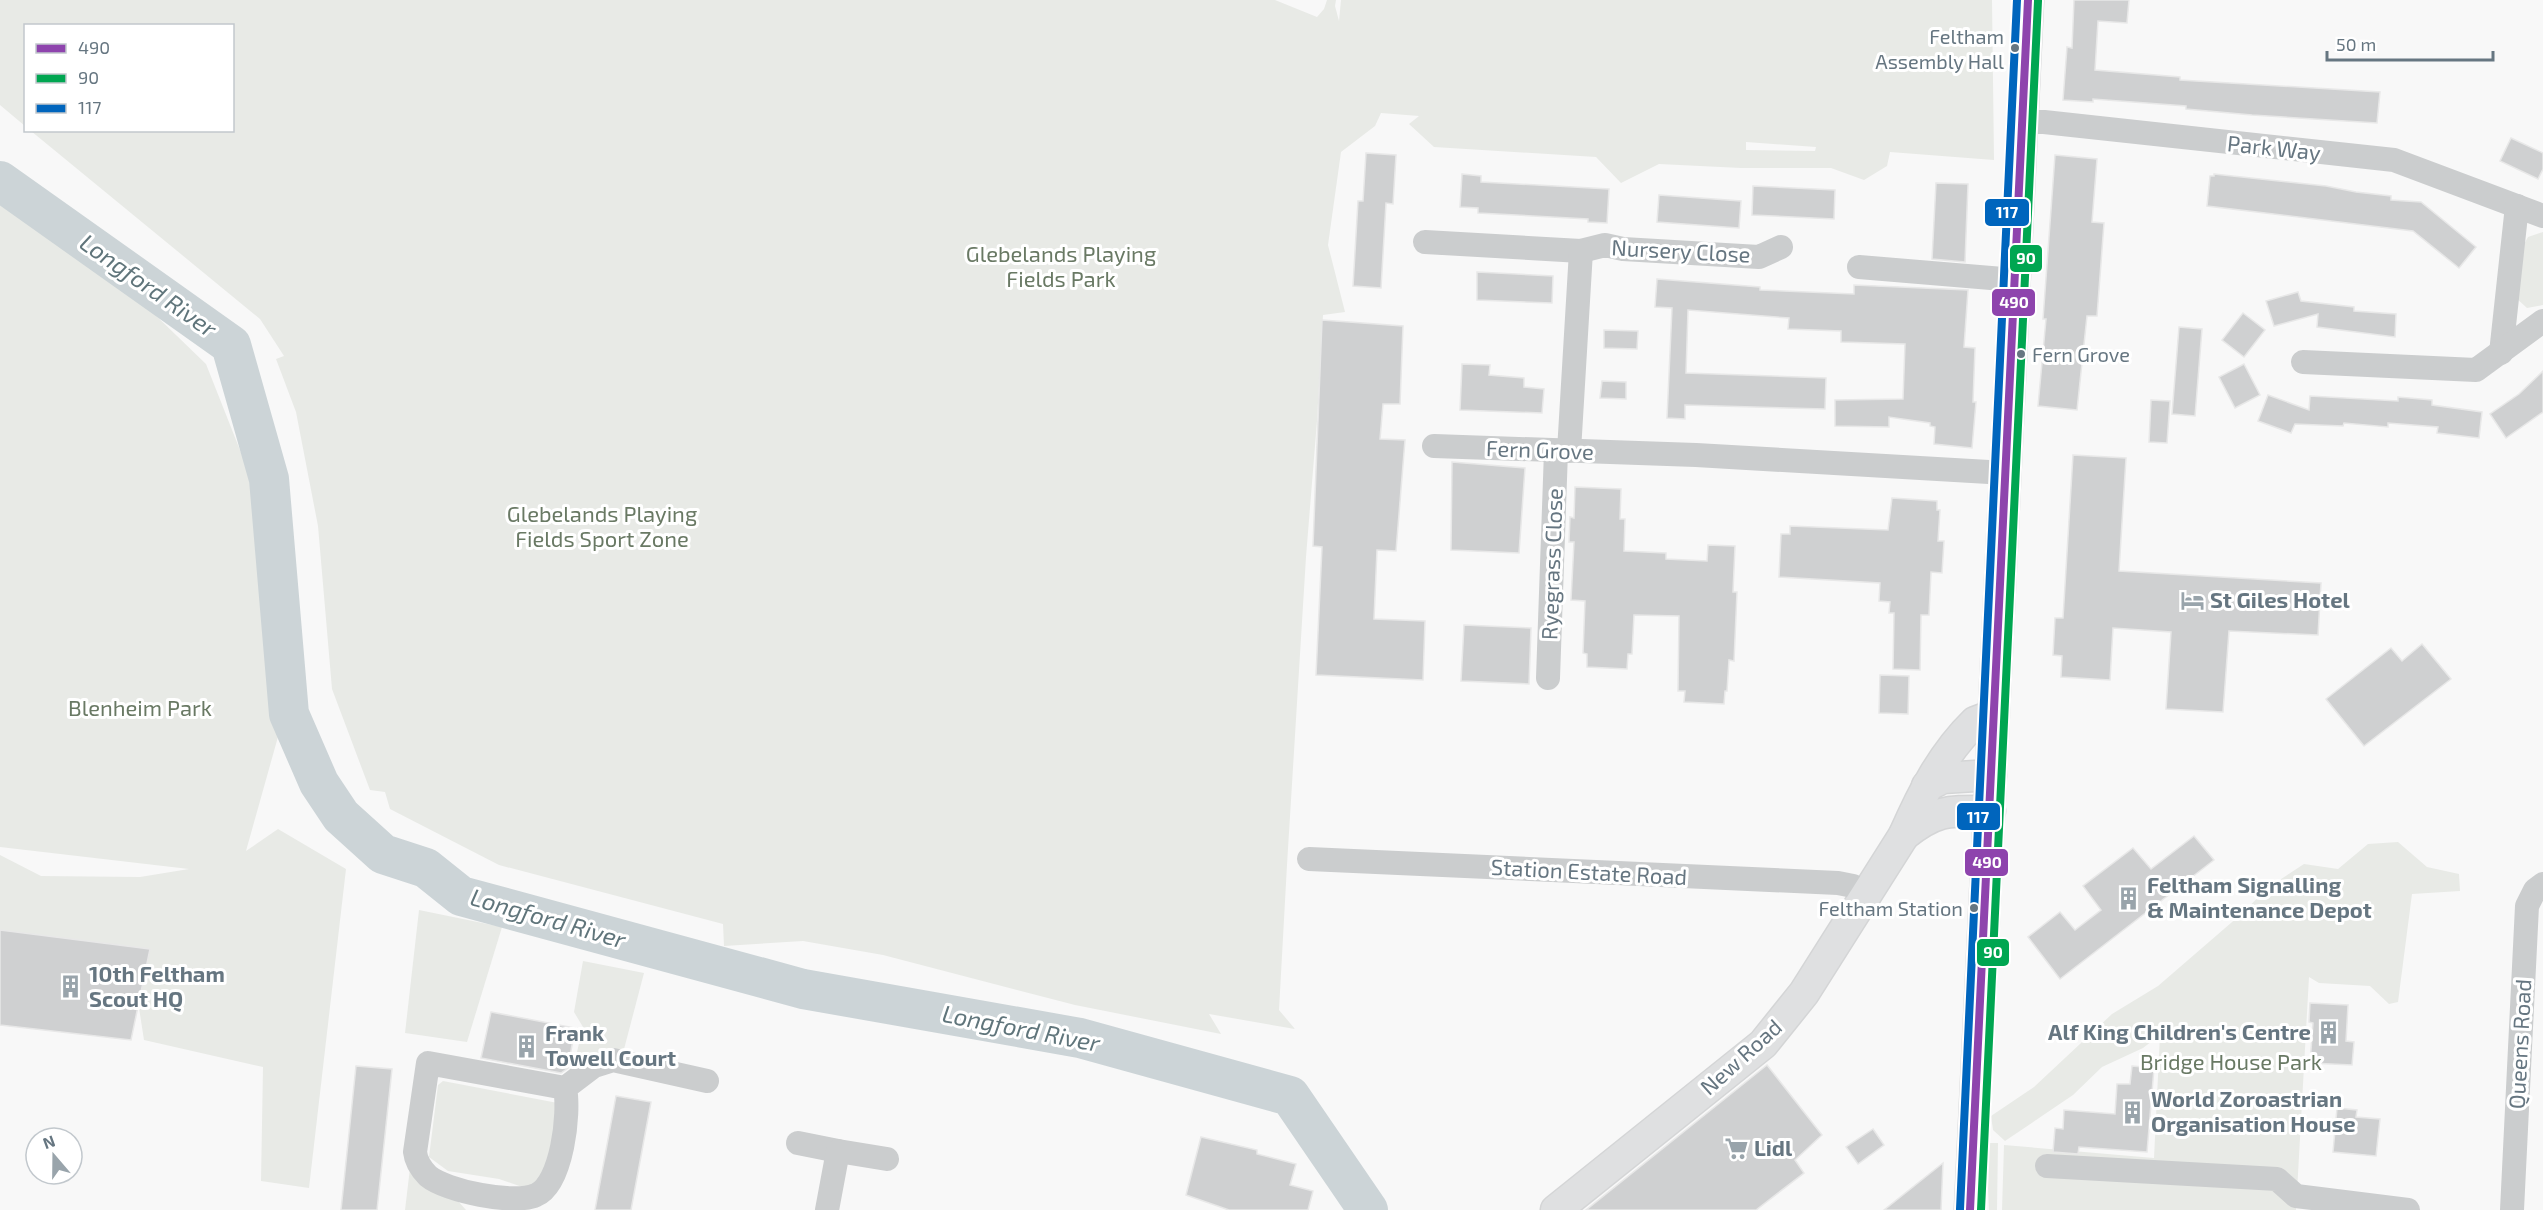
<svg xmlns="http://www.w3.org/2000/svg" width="2543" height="1210" font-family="'Exo 2',sans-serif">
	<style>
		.green { fill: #e8eae6; fill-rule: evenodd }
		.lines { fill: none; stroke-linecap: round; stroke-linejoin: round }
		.river { stroke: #ccd4d7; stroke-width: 40 }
		.building { fill: #cfd0d1; stroke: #e8e8e8; stroke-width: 1.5 }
		.major-casing { stroke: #d4d5d6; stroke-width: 33 }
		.minor { stroke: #cbcdce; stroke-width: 24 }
		.major { stroke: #dfe0e1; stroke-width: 30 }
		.bus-1-casing { stroke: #fff; stroke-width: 12 }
		.bus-2-casing { stroke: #fff; stroke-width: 12 }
		.bus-3-casing { stroke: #fff; stroke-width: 12 }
		.bus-1 { stroke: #8e44ad; stroke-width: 8 }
		.bus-2 { stroke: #00a651; stroke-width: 8 }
		.bus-3 { stroke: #0065bd; stroke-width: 8 }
		.bus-dot { fill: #667681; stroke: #fff; stroke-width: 2 }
		.labels { text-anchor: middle; stroke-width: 6; stroke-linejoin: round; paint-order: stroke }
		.bus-label { font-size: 20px; fill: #667681; stroke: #fff; text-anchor: end }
		.street-label { font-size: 22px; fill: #667681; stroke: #fff }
		.park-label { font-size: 22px; fill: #697964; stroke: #fff }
		.poi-label { font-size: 22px; font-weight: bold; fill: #667681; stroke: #fff; text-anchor: start }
		.water-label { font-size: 24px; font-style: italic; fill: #60757b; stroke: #fff }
		.line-badge { stroke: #fff; stroke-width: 2 }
		.badge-label { font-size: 16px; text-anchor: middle; font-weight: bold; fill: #fff }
	</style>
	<rect width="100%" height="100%" fill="#f8f8f8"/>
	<g class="green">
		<path d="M0,0H1275L1317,17L1324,9L1327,0H1336L1335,6L1339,21L1341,0H1992L1994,160L1890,152L1887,166L1864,180L1831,168H1741L1659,164L1621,183L1596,157L1434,147L1409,124L1419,116L1381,113L1375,126L1341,152L1328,245L1345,312L1323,315L1317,421L1306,557L1287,865L1279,1010L1295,1029L1209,1014L1221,1034L1075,1005L883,955L803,941L724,946L723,924L499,865L390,809L385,792L370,790L332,689L318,526L296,412L276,359L284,356L260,319L31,131L232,130V26H26L25,126L0,105ZM1746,142L1816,147L1815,151L1746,150Z"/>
		<path d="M0,192L85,247L206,364L253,483L283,719L246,851L278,829L346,869L309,1188L261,1181L263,1067L144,1040L132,963L0,941V855L41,876L140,877L189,869L0,847Z"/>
		<path d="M2543,232V305L2527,308L2516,298L2519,253L2528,237Z"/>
		<path d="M2398,842L2427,867L2459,874L2460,891L2412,894L2398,1002L2389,1004L2370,986L2319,983L2309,977L2296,1210H2002L2004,1145L2154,1158L2160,1035L2143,1048L2102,1067L2073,1095L2005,1141L1993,1130L1991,1116L2034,1087L2112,1014L2158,986L2239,916L2269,887L2304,864L2338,869L2368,844Z"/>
		<path d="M419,910L502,927L467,1042L405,1033Z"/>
		<path d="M583,961L644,973L623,1053L569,1085L583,1027L574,1012Z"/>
		<path d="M443,1081L563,1104L544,1184L525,1188L499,1179L448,1171L429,1157L438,1085Z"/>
		<path d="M1986,1143H1998L1997,1210H1989Z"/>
		<path d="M410,1168L457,1200L466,1210H405Z"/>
	</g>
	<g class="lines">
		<path class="river" d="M0,181L231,345L269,479L289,714L319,783L341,816L383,854L426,868L461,896L803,989L1080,1038L1290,1096L1368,1210"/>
	</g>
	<g class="building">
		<path d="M2074,0H2129L2127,23L2098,21L2095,70L2180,77V80L2380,92L2377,123L2252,115L2186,109V106L2093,99V102L2063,100L2067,47L2072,48Z"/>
		<path d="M2511,138L2543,153V169L2538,179L2500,161Z"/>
		<path d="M1366,153L1396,155L1393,204L1386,203L1381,288L1353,286L1358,201H1363Z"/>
		<path d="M2055,155L2097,159L2092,222L2104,223L2097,316H2087L2077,410L2038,406L2046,319H2043Z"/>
		<path d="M1462,174L1481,176V182L1609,189L1607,223L1588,222V219L1478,213V208L1460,207Z"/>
		<path d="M2214,174L2326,186L2356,192L2391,196V200L2421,202L2476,247L2459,268L2413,231L2207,206L2210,176H2214Z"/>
		<path d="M1936,183L1968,184L1965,262L1932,259Z"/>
		<path d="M1753,186L1835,190L1834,219L1752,215Z"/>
		<path d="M1659,195L1741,201L1739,228L1657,222Z"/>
		<path d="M1477,272L1553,276L1552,303L1477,300Z"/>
		<path d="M1657,279L1760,287V290L1854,294V285L1968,290L1964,347L1975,348L1973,402H1976L1972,448L1934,444L1935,427L1930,426V423L1889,417V427L1835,426V400L1903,399L1905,344L1841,342V331L1788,329L1789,318L1688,310L1686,373L1826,378L1825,409L1685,405V419L1667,418L1672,308L1655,307Z"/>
		<path d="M2298,292L2301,301L2354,307V311L2396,314L2395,337L2317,327L2318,314L2274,326L2266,301Z"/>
		<path d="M2243,313L2265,330L2244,357L2222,340Z"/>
		<path d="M1322,320L1403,326L1400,404H1383L1380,439L1405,440L1396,551L1377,550L1374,619L1425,621L1423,680L1316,675L1322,547L1313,546Z"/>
		<path d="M2179,327L2202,329L2195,416L2172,414Z"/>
		<path d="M1604,330L1638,331L1637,349L1604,348Z"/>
		<path d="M1462,364L1490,365L1489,375L1524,378V387L1544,389L1542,413L1460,410Z"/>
		<path d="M2244,364L2260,395L2235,408L2219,377Z"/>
		<path d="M2543,371V412L2506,438L2490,414L2519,394Z"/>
		<path d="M1602,381L1626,382V399L1600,398Z"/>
		<path d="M2268,395L2309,410L2310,396L2398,401V397L2432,400V405L2482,412L2479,438L2437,433L2438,427L2388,423V427L2344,423L2343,426L2295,424L2291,433L2258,421Z"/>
		<path d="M2151,400L2170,401L2167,443L2149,442Z"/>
		<path d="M2073,455L2126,458L2119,571L2321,583L2318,635L2229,631L2223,712L2166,709L2171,632L2113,628L2110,680L2061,677L2062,656L2053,655L2055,618H2063Z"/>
		<path d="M1452,462L1525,468L1519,553L1451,550Z"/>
		<path d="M1575,487L1621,489L1620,519H1625L1624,551L1666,553V559L1707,561L1708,545L1735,546L1733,592H1737L1734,661L1729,660L1727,691H1725L1724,704L1684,702L1685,691H1678L1679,616L1634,615L1632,654H1628L1627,669L1587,667V654L1583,653L1585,601L1571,600L1574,542H1569L1570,517L1574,518Z"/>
		<path d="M1892,498L1937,501V510H1940L1938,541H1944L1942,573L1931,572L1929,615H1921L1920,670L1893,669L1894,613H1889L1890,602L1879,601L1880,583L1779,577L1781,534H1790V526L1888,530Z"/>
		<path d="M1464,625L1531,628L1529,684L1461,681Z"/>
		<path d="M2422,644L2451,679L2364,746L2326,699L2391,648L2402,661Z"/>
		<path d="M1880,675L1909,676L1908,714L1879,713Z"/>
		<path d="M2194,836L2214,860L2060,979L2028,937L2060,912L2075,930L2101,910L2083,886L2133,848L2151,869Z"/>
		<path d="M0,930L150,949L131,1040L0,1025Z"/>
		<path d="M2310,1003L2348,1005L2346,1041L2354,1042L2352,1065L2310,1063L2313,1023L2309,1022Z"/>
		<path d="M491,1012L575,1028L568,1068L561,1073L481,1058Z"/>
		<path d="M1767,1065L1822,1135L1795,1160L1804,1173L1756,1210H1586Z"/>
		<path d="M356,1066L392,1069L377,1210H341Z"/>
		<path d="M2132,1066L2154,1068L2147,1152L2079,1147L2078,1154L2053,1152L2055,1128L2063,1129L2064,1110L2115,1114L2117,1084H2130Z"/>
		<path d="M616,1096L651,1102L631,1210H595Z"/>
		<path d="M2337,1108L2357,1110L2356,1117L2380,1119L2376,1156L2333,1152Z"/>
		<path d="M1873,1129L1884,1145L1858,1164L1846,1147Z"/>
		<path d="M1201,1137L1257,1150V1154L1296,1164L1290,1185L1313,1191L1308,1210H1229L1186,1195Z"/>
		<path d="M1943,1163L1941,1210H1884Z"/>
	</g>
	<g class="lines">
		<defs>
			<g id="major">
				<path d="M1927,786L1943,778L1991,775"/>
				<path d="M1904,835C1937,809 1949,811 1990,811"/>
				<path d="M1556,1210L1763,1044L1804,993L1904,835C1922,794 1942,754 1975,722L1983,719L1993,720"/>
				<path d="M1970,1210L2028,0"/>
			</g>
		</defs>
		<use href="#major" class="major-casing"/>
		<g class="minor">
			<path d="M2023,122H2044L2394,160L2543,216"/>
			<path d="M1425,242L1581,251L1605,245L1623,249L1759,257L1781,247"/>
			<path d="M1859,267L2015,280"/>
			<path d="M2501,353L2517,206"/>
			<path d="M2303,362L2476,370L2543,321"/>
			<path d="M1434,446L1696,455L2006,473"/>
			<path d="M1569,451L1581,251"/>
			<path d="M1548,678L1556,451"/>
			<path d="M1309,859L1838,883L1853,886L1867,894"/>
			<path d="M565,1088C570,1113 562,1184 536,1195C514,1205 446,1191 428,1176C421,1169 416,1161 415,1152L428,1063L565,1088L594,1066L613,1060L707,1081"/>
			<path d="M798,1143L838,1151"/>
			<path d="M2047,1166L2277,1179L2296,1196L2408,1210"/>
			<path d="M827,1210L838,1151L887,1159"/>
			<path d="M2512,1210L2527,906L2535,890L2543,884"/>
		</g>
		<use href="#major" class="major"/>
		<defs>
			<path id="bus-1" d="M1970,1210L2028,0"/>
			<path id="bus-2" d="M1981,1210L2038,1"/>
			<path id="bus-3" d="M1960,1209L2017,0"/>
		</defs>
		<use href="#bus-1" class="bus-1-casing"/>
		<use href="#bus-2" class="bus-2-casing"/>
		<use href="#bus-3" class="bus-3-casing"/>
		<use href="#bus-1" class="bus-1"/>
		<use href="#bus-2" class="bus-2"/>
		<use href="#bus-3" class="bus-3"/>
	</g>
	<defs>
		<symbol id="hotel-bare" viewBox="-9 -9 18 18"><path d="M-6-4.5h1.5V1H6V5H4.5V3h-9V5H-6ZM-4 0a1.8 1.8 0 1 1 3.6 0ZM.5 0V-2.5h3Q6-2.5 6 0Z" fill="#99a4ab" stroke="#fff" stroke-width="2.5" paint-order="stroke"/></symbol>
		<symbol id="building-bare" viewBox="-9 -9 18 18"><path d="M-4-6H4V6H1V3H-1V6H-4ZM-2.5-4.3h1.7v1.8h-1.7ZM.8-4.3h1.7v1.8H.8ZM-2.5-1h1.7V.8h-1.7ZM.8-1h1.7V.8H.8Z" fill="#99a4ab" stroke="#fff" stroke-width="2.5" paint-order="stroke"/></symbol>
		<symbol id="supermarket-bare" viewBox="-9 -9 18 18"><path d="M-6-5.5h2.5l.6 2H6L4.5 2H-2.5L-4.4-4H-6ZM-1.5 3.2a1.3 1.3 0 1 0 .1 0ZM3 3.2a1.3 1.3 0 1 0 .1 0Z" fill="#99a4ab" stroke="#fff" stroke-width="2.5" paint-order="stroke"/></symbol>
	</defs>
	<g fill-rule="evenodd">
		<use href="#hotel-bare" x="2176" y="584" width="33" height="33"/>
		<use href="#building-bare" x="2112" y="882" width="33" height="33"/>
		<use href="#building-bare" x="54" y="970" width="33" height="33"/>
		<use href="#building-bare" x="2312" y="1016" width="33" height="33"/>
		<use href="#building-bare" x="510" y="1030" width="33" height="33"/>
		<use href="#building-bare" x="2116" y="1096" width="33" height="33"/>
		<use href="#supermarket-bare" x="1720" y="1132" width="33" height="33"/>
	</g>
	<g class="bus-dot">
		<circle cx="2015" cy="48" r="5"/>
		<circle cx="2021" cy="354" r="5"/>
		<circle cx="1974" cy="908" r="5"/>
	</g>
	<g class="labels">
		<g class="bus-label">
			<text x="2004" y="44">Feltham<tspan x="2004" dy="25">Assembly Hall</tspan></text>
			<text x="2032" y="362" text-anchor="start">Fern Grove</text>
			<text x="1963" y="916">Feltham Station</text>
		</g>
		<g class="street-label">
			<text transform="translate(2274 148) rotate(6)" y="8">Park Way</text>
			<text transform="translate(1681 251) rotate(3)" y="8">Nursery Close</text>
			<text transform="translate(1540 450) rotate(2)" y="8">Fern Grove</text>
			<text transform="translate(1552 564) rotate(-88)" y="8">Ryegrass Close</text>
			<text transform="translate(1589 872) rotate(3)" y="8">Station Estate Road</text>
			<text transform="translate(2520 1044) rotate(-87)" y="8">Queens Road</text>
			<text transform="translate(1741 1057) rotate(-42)" y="8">New Road</text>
		</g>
		<g class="park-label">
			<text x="1061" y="262">Glebelands Playing<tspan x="1061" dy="25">Fields Park</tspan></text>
			<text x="602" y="522">Glebelands Playing<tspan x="602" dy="25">Fields Sport Zone</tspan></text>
			<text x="140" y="716">Blenheim Park</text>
			<text x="2231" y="1070">Bridge House Park</text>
		</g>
		<g class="poi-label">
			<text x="2210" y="608">St Giles Hotel</text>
			<text x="2147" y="893">Feltham Signalling<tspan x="2147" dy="25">&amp; Maintenance Depot</tspan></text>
			<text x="89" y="982">10th Feltham<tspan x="89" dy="25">Scout HQ</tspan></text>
			<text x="2311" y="1040" text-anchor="end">Alf King Children's Centre</text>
			<text x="545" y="1041">Frank<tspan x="545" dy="25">Towell Court</tspan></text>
			<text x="2151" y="1107">World Zoroastrian<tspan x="2151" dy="25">Organisation House</tspan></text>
			<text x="1754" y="1156">Lidl</text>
		</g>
		<g class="water-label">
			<text transform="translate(148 286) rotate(35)" y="8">Longford River</text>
			<text transform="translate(548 919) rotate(16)" y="8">Longford River</text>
			<text transform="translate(1021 1029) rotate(11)" y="8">Longford River</text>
		</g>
	</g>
	<g class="line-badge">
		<rect x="1984" y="198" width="46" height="29" rx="6" fill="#0065bd"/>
		<rect x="2009" y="244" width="34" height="29" rx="6" fill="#00a651"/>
		<rect x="1991" y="288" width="45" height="29" rx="6" fill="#8e44ad"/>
		<rect x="1956" y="802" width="45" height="29" rx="6" fill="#0065bd"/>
		<rect x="1964" y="848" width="45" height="29" rx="6" fill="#8e44ad"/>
		<rect x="1976" y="938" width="34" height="29" rx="6" fill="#00a651"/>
	</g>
	<g class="badge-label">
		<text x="2007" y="218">117</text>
		<text x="2026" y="264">90</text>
		<text x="2014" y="308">490</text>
		<text x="1978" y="823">117</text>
		<text x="1987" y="868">490</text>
		<text x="1993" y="958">90</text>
	</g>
	<rect x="24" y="24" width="210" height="108" fill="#ffffff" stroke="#c2c8cd" stroke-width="1.5"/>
	<rect x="36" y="44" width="30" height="9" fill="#8e44ad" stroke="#c2c8cd" stroke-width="1.5"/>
	<text x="78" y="54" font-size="18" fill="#667681">490</text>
	<rect x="36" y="74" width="30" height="9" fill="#00a651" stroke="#c2c8cd" stroke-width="1.5"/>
	<text x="78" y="84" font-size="18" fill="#667681">90</text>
	<rect x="36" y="104" width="30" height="9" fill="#0065bd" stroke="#c2c8cd" stroke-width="1.5"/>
	<text x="78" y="114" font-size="18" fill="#667681">117</text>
	<g transform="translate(54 1156) rotate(340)"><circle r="28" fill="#ffffff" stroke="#c2c8cd" stroke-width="1.5"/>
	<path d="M0-4.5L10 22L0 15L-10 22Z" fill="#99a4ab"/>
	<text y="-9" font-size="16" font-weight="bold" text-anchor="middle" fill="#667681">N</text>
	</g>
	<path d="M2327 51v9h166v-9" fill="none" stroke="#667681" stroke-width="3"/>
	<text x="2336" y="51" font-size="18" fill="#667681" stroke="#ffffff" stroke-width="4.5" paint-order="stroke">50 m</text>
</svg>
